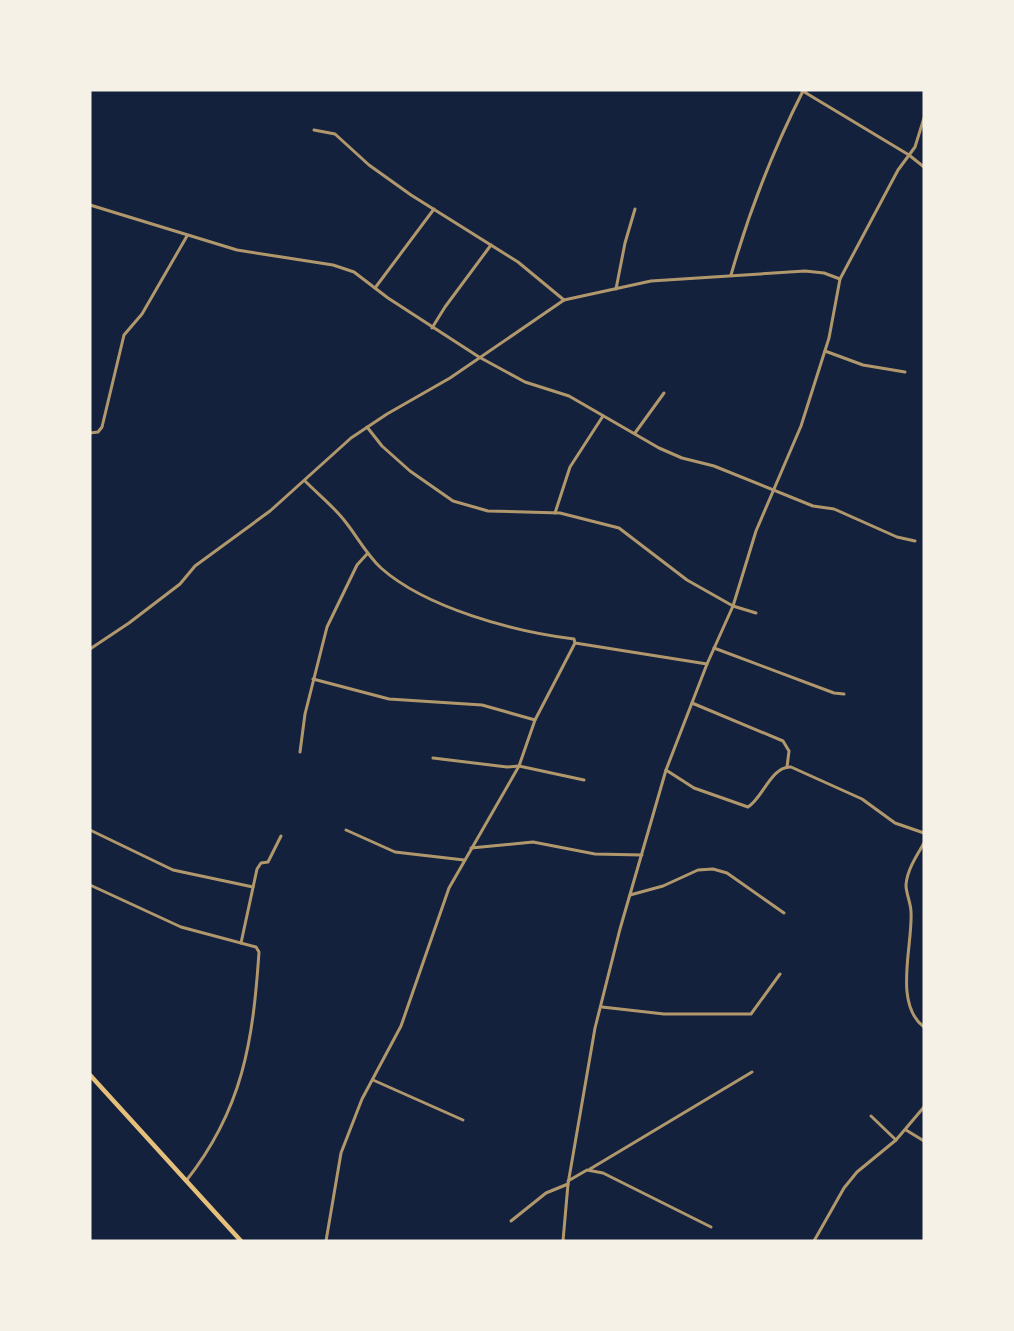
<svg xmlns="http://www.w3.org/2000/svg" width="1014" height="1331" font-family="Commissioner,sans-serif">
	<style>
		.lines { fill: none; stroke-linecap: round; stroke-linejoin: round }
		.minor { stroke: #b1986c; stroke-width: 3 }
		.secondary { stroke: #e5c07b; stroke-width: 4.5 }
	</style>
	<rect width="100%" height="100%" fill="#14213d"/>
	<g class="lines">
		<g class="minor">
			<path d="M801,90L909,155L924,167"/>
			<path d="M314,130L335,134L369,165L411,195L518,262L564,300"/>
			<path d="M90,205L237,250L333,265L354,272L388,298L479,357L525,382L569,396L659,448L682,458L714,466L813,506L834,509L897,537L915,541"/>
			<path d="M731,275C749,212 773,150 803,91L807,90"/>
			<path d="M375,288L434,209"/>
			<path d="M616,289L625,243L635,209"/>
			<path d="M432,328L445,307L491,245"/>
			<path d="M825,351L863,365L905,372"/>
			<path d="M367,427L382,446L410,471L453,501L488,511L560,513L619,528L687,580L733,606L756,613"/>
			<path d="M90,433L98,432L102,427L124,335L142,314L187,236"/>
			<path d="M635,433L664,393"/>
			<path d="M305,481C318,494 333,506 344,520C357,536 366,554 381,568C426,608 515,632 574,639L575,643L707,664"/>
			<path d="M555,513L570,467L603,416"/>
			<path d="M714,648L834,693L844,694"/>
			<path d="M90,649L129,623L180,584L195,566L270,511L351,438L387,414L450,378L564,300L651,281L805,271L824,273L840,279"/>
			<path d="M313,679L389,699L482,705L535,720"/>
			<path d="M692,703L783,741L789,751L787,767"/>
			<path d="M300,752L305,714L327,627L357,565L367,554"/>
			<path d="M433,758L507,767L519,766L584,780"/>
			<path d="M666,770L694,788L748,807C763,798 771,766 791,767L862,799L895,823L924,833"/>
			<path d="M90,830L173,870L253,887"/>
			<path d="M346,830L395,852L464,860"/>
			<path d="M924,843C917,855 907,870 906,885C906,894 911,903 911,912C913,945 893,1004 924,1027"/>
			<path d="M471,848L533,842L595,854L642,855"/>
			<path d="M90,885L181,927L256,947L259,952C253,1041 243,1109 186,1181"/>
			<path d="M630,895L663,886L698,870L713,869L727,873L784,913"/>
			<path d="M241,943L257,869L261,863L268,862L281,836"/>
			<path d="M602,1007L664,1014H751L780,974"/>
			<path d="M373,1080L463,1120"/>
			<path d="M871,1116L896,1140"/>
			<path d="M906,1130L924,1141"/>
			<path d="M590,1169L752,1072"/>
			<path d="M568,1181L587,1170L603,1173L711,1227"/>
			<path d="M511,1221L546,1193L568,1184"/>
			<path d="M326,1241L341,1153L362,1099L401,1026L449,888L519,766L535,720L575,643"/>
			<path d="M563,1241L568,1184L595,1028L620,929L666,770L707,664L733,606L756,531L801,426L829,338L840,279L898,170L915,147L924,118"/>
			<path d="M814,1241L844,1188L857,1172L896,1140L924,1107"/>
		</g>
		<path class="secondary" d="M90,1075L241,1241"/>
	</g>
	<rect width="1014" height="1331" fill="none" stroke="#f6f1e7" stroke-width="183"/>
</svg>
